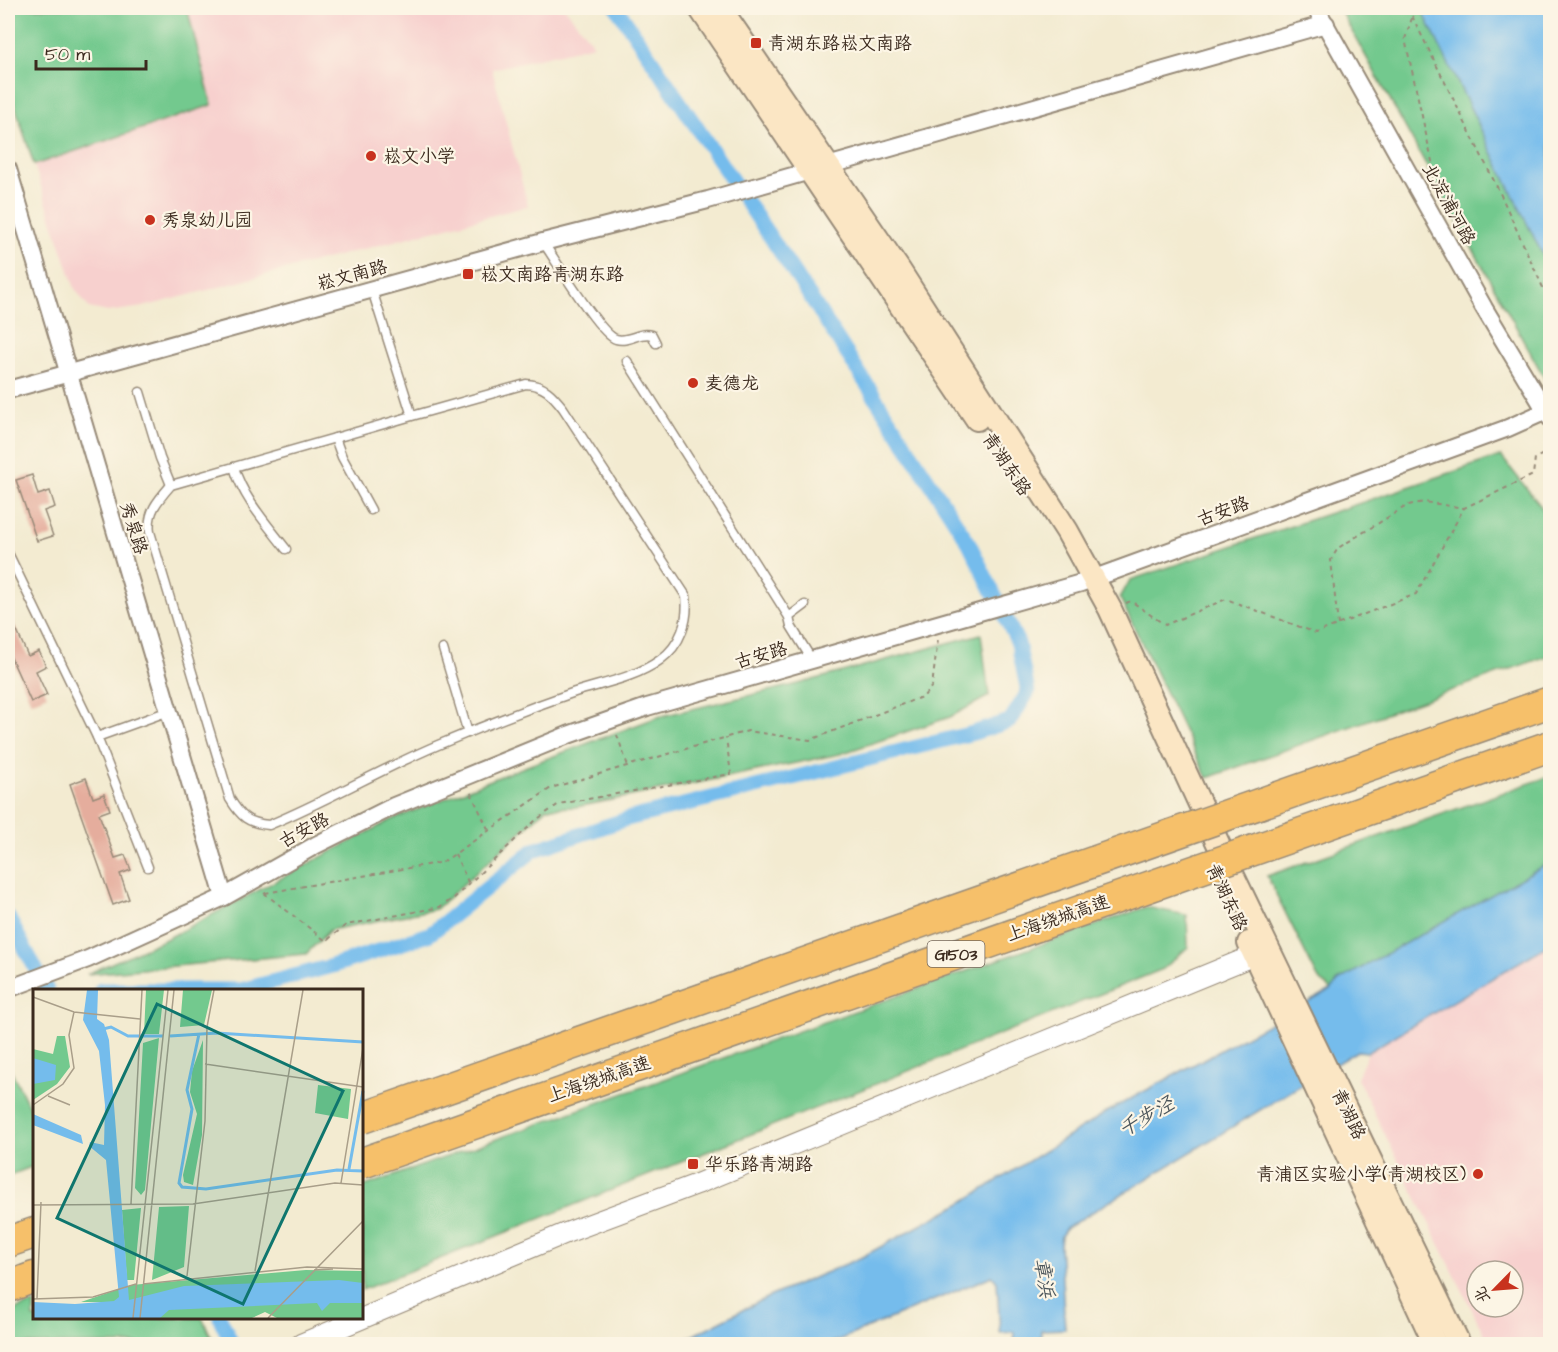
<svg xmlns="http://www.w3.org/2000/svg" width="1558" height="1352" font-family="'Architects Daughter','LXGW WenKai TC',sans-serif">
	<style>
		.built { fill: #f7d0ce; fill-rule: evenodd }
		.green { fill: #73c98e; stroke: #577a56; stroke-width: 1.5 }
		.water { fill: #74bcec; stroke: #587385; stroke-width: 1.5 }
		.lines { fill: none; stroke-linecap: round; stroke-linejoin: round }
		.canal { stroke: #74bcec; stroke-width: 15 }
		.building { fill: #e5ad9d }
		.service-casing { stroke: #978a78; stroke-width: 11 }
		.minor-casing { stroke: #978a78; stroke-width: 20 }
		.tertiary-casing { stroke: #978a78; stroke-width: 22 }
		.secondary-casing { stroke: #978a78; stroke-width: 26 }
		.motorway-casing { stroke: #978a78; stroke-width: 33 }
		.path { stroke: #978a78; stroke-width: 2; stroke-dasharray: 4.5 4.5; stroke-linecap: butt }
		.service { stroke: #fff; stroke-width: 8 }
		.minor { stroke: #fff; stroke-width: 16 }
		.tertiary { stroke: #fff; stroke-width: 20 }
		.secondary { stroke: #fbe6c4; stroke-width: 22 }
		.motorway { stroke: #f6c06b; stroke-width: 30 }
		.motorway-bridge-casing { stroke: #978a78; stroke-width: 33; stroke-linecap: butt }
		.motorway-bridge { stroke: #f6c06b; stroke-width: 30 }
		.poi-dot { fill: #c8321e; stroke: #fcf5e5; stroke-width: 2 }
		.labels { text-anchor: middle; stroke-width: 4.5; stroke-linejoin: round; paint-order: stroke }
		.shield { fill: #fcf5e5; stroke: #75675a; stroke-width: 1.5 }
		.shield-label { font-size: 16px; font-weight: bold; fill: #3b2a1e }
		.poi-label { font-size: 18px; fill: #3b2a1e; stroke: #fcf5e5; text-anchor: start }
		.street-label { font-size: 18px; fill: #3b2a1e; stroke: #fcf5e5 }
		.water-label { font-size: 20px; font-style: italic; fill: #4c565c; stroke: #fcf5e5 }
		.inset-river { fill: none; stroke: #74bcec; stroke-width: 3 }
		.inset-road { fill: none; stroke: #a99e89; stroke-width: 1.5 }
		.view { fill: #0f766e; fill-opacity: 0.15; stroke: #0f766e; stroke-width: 3 }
		.inset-edge { fill: none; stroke: #3b2a1e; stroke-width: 3 }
	</style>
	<rect width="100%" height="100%" fill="#fcf5e5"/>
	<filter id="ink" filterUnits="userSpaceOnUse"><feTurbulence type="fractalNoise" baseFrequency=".0167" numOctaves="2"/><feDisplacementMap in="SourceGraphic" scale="12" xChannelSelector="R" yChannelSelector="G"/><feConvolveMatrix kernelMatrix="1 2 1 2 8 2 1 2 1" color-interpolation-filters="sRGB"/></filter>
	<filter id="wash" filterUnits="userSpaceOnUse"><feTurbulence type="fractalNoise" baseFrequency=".008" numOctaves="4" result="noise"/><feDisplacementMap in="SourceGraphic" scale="24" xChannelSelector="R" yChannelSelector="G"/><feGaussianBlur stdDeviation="1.35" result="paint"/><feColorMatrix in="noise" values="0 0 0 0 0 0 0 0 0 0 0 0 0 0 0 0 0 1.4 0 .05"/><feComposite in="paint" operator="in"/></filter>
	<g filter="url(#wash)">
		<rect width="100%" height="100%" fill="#f3ebd1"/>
		<g class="built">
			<path d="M187,8H565L594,45L492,69L528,206L143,307L108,312L89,308L75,289L34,165L212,105Z"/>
			<path d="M1550,944V1344H1489L1357,1078L1368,1052ZM1477,1271H1513V1307H1477Z"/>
		</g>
		<g class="green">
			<path d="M8,8H187L212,105L34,165L8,84Z"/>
			<path d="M1339,8H1550V388Z"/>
			<path d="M1501,456L1550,518V655L1207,778L1120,598L1130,580Z"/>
			<path d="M981,634L989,696L950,717L840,754L577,807L547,808L436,909L330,930L306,954L87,974L168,938L391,820L511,772L658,717L798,684Z"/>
			<path d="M1550,776V863L1338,981L1331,990L1318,978L1267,876Z"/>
			<path d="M1146,907L1187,915L1188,947L1163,969L362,1290V1187Z"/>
			<path d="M8,1064L34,1117V1166L8,1176Z"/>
			<path d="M34,1303V1318H202L215,1344H8V1312Z"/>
		</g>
		<g class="water">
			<path d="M1421,8H1550V270Z"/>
			<path d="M1550,862V944L1368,1052L1357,1051L1066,1228L1061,1236L1060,1245L1065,1329L1041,1330V1344H1014L1015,1332L1000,1333L997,1282L992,1276L829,1344H676L764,1299L860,1258L963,1202L1112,1109L1331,990L1338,981Z"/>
		</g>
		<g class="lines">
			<g class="canal">
				<path d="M8,917L47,990"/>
				<path d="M101,990H241L332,966L430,934L534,850L627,819L973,733L1010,721L1028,692L1018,643L969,543L811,298L617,8"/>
				<path d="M220,1318L232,1344"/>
			</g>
		</g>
		<g id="blocks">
			<g class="building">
				<path d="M32,475L38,495L50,491L55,507L44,511L53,536L37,541L16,480Z"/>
				<path d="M8,611L28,656L39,651L46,666L36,671L47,695L31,702L8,651Z"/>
				<path d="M86,778L93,798L104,794L110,810L99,814L115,858L125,855L131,870L120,874L129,899L113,905L70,784Z"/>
			</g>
		</g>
	</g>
	<g filter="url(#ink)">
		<use href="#blocks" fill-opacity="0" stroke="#978a78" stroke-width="1.5"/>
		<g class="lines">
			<defs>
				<g id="service">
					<path d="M543,242C555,259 600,335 616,339C628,343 640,331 652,335L656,343"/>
					<path d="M372,290L412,416L526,384C544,385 552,394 563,408L686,596C689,620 681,645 660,660C635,678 603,683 575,692C529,708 483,726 438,745C381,769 327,801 269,825C248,823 241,817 230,799L150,532C147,512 158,500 171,485L412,416"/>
					<path d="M627,361L789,617"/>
					<path d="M140,392L160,458L171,485"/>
					<path d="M335,438L342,457L371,510"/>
					<path d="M234,467C243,498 266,523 286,549"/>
					<path d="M8,553L97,737L148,867"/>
					<path d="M805,605L789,617L791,626L812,660"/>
					<path d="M443,649L468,733"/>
					<path d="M97,737L169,711"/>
				</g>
				<g id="minor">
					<path d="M1316,8L1484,308L1550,418"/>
					<path d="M8,169L224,897"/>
					<path d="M8,390L543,242L708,200L1326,24"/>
					<path d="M8,989L88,959L224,897L316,845L394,806L568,735L647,707L1081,583L1508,428L1546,411"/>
				</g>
				<path id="tertiary" d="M301,1344L566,1233L697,1184L1267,950"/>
				<g id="secondary">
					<path d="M700,8L977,419"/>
					<path d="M720,8L899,270L1067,531L1110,609L1234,878L1459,1344"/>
					<path d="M1249,943L1435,1344"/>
				</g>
				<g id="motorway">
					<path d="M8,1242L34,1233"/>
					<path d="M8,1287L34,1277"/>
				</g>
			</defs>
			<use href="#service" class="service-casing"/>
			<use href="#minor" class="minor-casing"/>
			<use href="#tertiary" class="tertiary-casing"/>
			<use href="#secondary" class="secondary-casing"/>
			<use href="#motorway" class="motorway-casing"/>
			<g class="path">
				<path d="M1408,8L1499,191L1550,303"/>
				<path d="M1412,18L1405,39L1433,166L1428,175"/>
				<path d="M1126,603L1131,601L1165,625L1226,599L1316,633L1416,594L1464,508L1533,475L1535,458L1550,451"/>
				<path d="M1338,625L1331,560L1338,548L1408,505L1424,502L1464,508"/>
				<path d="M617,735L628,766"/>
				<path d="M471,793L489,831"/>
				<path d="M455,854L469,884"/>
				<path d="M264,893L326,941L346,925L440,907L454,898L536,820L559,804L731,774L726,738"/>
				<path d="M265,893L443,862L551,788L748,731L810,740L924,696L932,686L938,639"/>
			</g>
			<use href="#service" class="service"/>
			<use href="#minor" class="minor"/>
			<use href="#tertiary" class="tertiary"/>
			<use href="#secondary" class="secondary"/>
			<use href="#motorway" class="motorway"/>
			<defs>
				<g id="motorway-bridge">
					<path d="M362,1118L1550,702"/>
					<path d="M362,1163L1550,746"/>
				</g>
			</defs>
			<use href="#motorway-bridge" class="motorway-bridge-casing"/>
			<use href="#motorway-bridge" class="motorway-bridge"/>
		</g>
	</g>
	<g class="poi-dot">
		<rect x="750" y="37" width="12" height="12" rx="3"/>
		<circle cx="371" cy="156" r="6"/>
		<circle cx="150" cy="220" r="6"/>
		<rect x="462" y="268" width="12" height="12" rx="3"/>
		<circle cx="693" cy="383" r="6"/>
		<rect x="687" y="1158" width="12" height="12" rx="3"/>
		<circle cx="1478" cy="1174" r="6"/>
	</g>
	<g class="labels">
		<rect class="shield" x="927.5" y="941" width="57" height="26" rx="4.5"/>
		<g class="shield-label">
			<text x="956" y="960">G1503</text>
		</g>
		<g class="poi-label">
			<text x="768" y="49">青湖东路崧文南路</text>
			<text x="383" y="162">崧文小学</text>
			<text x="162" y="226">秀泉幼儿园</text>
			<text x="480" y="280">崧文南路青湖东路</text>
			<text x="705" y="389">麦德龙</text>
			<text x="705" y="1170">华乐路青湖路</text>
			<text x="1466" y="1180" text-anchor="end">青浦区实验小学(青湖校区)</text>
		</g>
		<g class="street-label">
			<text transform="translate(1449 204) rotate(61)" y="6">北淀浦河路</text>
			<text transform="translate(352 275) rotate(-15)" y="6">崧文南路</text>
			<text transform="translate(1007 464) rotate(56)" y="6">青湖东路</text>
			<text transform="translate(1223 511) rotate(-20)" y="6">古安路</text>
			<text transform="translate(134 528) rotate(73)" y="6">秀泉路</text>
			<text transform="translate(761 655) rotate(-16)" y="6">古安路</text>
			<text transform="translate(304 830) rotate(-28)" y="6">古安路</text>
			<text transform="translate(1227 897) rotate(65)" y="6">青湖东路</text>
			<text transform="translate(1058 918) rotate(-19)" y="6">上海绕城高速</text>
			<text transform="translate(599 1079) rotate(-19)" y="6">上海绕城高速</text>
			<text transform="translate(1349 1114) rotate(64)" y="6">青湖路</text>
		</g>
		<g class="water-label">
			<text transform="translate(1146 1116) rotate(-30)" y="7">千步泾</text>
			<text transform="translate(1045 1278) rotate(81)" y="7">章浜</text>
		</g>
	</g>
	<g transform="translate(33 989)">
		<rect width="330" height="330" fill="#f3ebd1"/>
		<path d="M113,1H131L126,45H111ZM150,1H179L171,36L147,38ZM24,47H32L37,78L24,95L0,111V60L20,65ZM126,49L112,201L108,206L102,199L110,54ZM170,51L169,146L160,196L151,193L150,186L164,125L157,103L159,82ZM285,96L318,100L315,130L282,124ZM156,217L151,278L119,291L126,218ZM108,219L101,291H94L89,221ZM273,281L330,282V329H244L232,323L219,329H95L99,313H48L98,296Z" fill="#73c98e"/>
		<path d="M54,1H65L64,30L71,35L76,51L96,311L151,297L306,291L330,294V314H297L289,322L284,314L136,321L127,329H0V313L42,315L81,312L86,308L73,171L56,157L57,153L71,156L72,116L66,62L50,31ZM0,69L23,76L22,91L0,95ZM0,125L48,146L50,155L0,136Z" fill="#74bcec"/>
		<path class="inset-river" d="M70,40L78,38L95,47H130M166,45L154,101L159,120L146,194L149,198L173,200L304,181L330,182M137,47L184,44L330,53M316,180L330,102"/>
		<path class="inset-road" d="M0,8L41,23L107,30M172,75L330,98M15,107L37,116M0,116L30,95L41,79L36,46L41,23M308,194L330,59M98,215L109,1M0,216L160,215L302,194L330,196M281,281L300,280M222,282L270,1M154,287L172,132L174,38L181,1M110,295L274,278L330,280M0,310L60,308L103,295M4,310L8,213M100,329L135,1M107,329L141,1M235,329L330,232"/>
		<path class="view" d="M124,15L310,102L210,315L24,229Z"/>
		<rect width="330" height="330" class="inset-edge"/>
	</g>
	<rect width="1558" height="1352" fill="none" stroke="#fcf5e5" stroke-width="30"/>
	<g transform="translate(1495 1289) rotate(245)"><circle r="28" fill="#fcf5e5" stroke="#afa495" stroke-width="1.5"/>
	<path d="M0-4.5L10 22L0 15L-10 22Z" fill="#c8321e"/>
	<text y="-9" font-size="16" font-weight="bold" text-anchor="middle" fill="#3b2a1e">北</text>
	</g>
	<path d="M36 60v9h110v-9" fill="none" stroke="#3b2a1e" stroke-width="3"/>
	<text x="45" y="60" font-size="18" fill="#3b2a1e" stroke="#fcf5e5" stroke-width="4.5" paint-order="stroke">50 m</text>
</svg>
